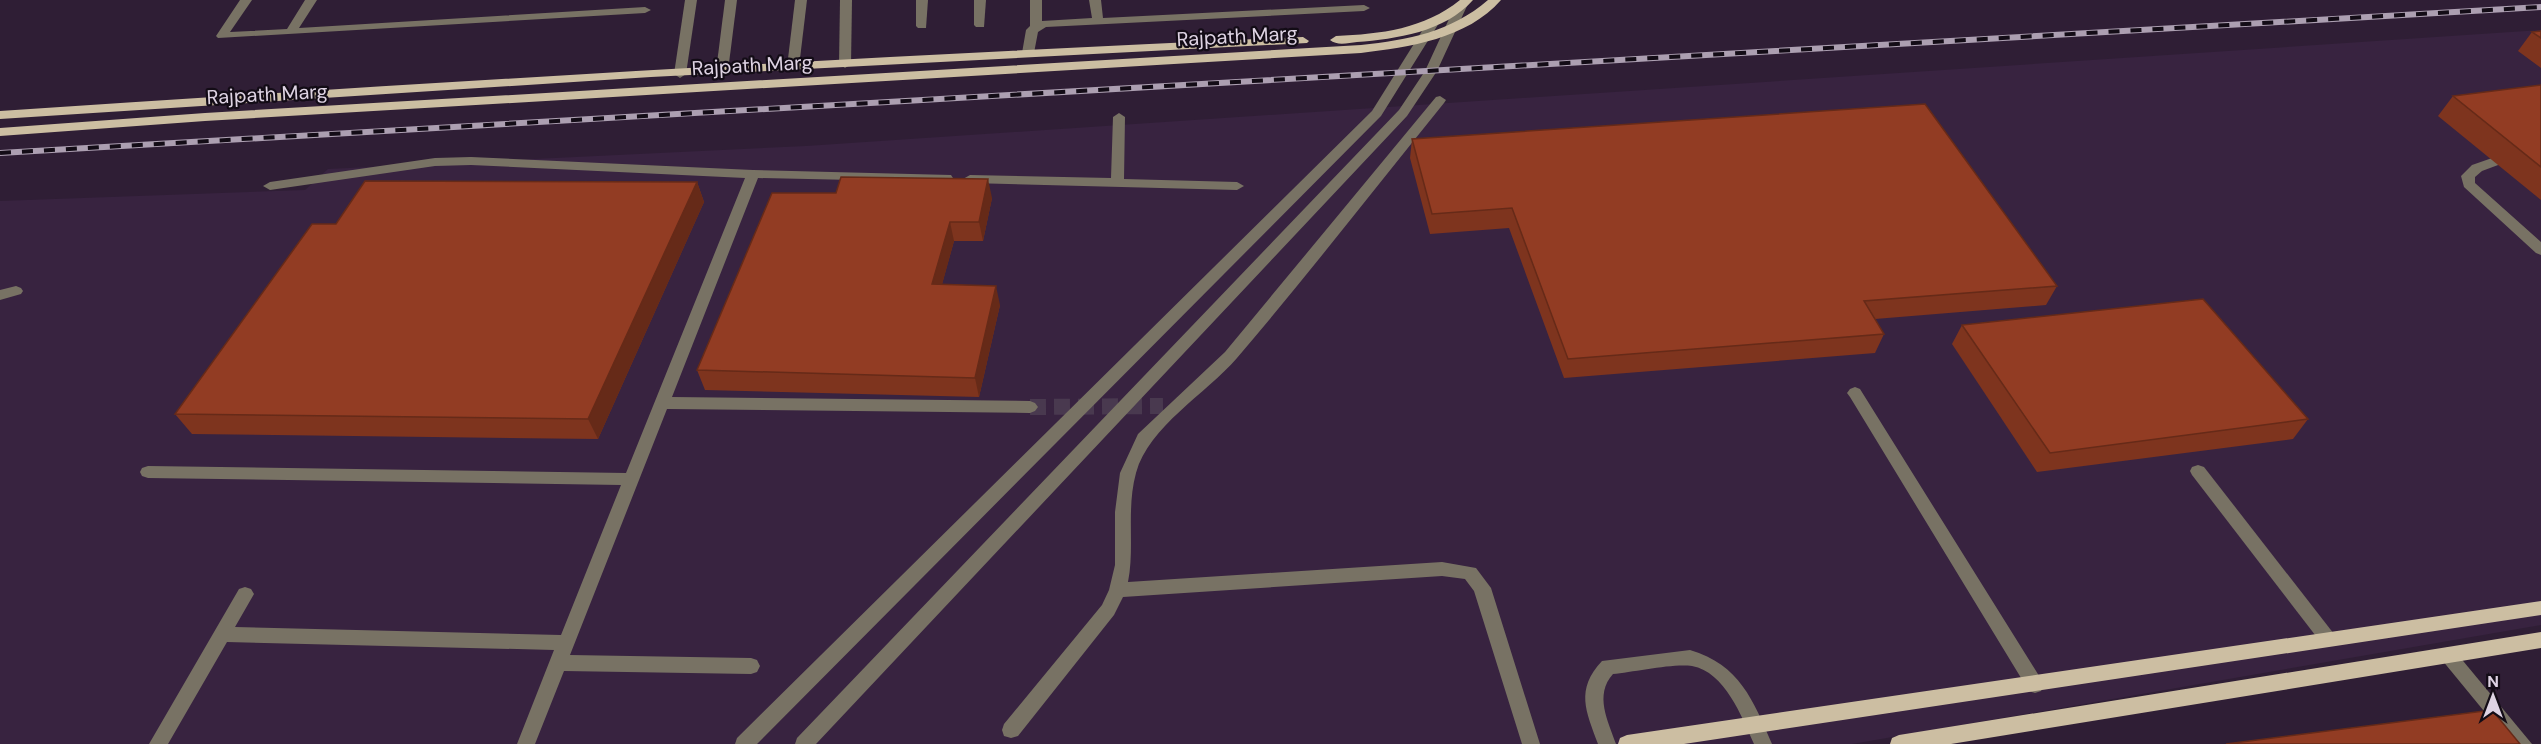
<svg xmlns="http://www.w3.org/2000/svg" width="2541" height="744" font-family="'DM Sans',sans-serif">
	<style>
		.built { fill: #382340 }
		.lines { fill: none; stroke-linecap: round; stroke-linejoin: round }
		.minor-tunnel { stroke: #49394f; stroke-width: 16; stroke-dasharray: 16 8; stroke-linecap: butt }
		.minor { fill: #787264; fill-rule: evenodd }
		.major { fill: #ccbea2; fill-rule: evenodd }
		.rail-casing { stroke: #ac9fb1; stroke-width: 6 }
		.rail { stroke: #130c16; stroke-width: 4; stroke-dasharray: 11; stroke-linecap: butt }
		.wall { fill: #7e341e }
		.shaded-wall { fill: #662a18 }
		.building { fill: #923c23; stroke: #662a18; stroke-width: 1.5 }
		.labels { text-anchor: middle; stroke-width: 4.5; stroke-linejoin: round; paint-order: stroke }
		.street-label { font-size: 20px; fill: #ded3e3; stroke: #130c16 }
	</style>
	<rect width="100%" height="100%" fill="#2f1e35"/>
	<path class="built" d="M2541,30V625L1852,744H0V201L305,190L328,169L806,146Z"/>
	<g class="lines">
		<path class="minor-tunnel" d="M1030,407L1163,406"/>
		<g class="minor">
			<path d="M240,0H252L230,32L287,29L305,0H317L299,28L645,7L651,10L645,13L218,38L216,36Z"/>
			<path d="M685,0H697L686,74L680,78L674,74Z"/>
			<path d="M725,0H737L728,71L722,75L716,71Z"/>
			<path d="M795,0H807L799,67L793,71L787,67Z"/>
			<path d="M840,0H852L851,64L845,68L839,64Z"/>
			<path d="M916,0H928L926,28H918L916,26Z"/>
			<path d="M974,0H986L984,27H976L974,25Z"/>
			<path d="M1030,0H1042V21L1092,18L1089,0H1101L1103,18L1364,5L1370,8L1364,11L1046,27L1038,32L1034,53L1028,57L1022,53L1026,30L1030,26Z"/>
			<path d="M1461,3L1467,6L1437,71L1407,116L816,744H795L797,738L1399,110L1425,71L1455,6Z"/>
			<path d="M1433,20L1439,23L1381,116L757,744H735L737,738L1372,111L1427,23Z"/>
			<path d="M1440,96L1446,100L1444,103C1375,188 1308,275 1237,358C1206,394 1149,426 1136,473C1126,509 1135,547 1128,582L1442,562L1476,568L1491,588L1540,744H1522L1474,591L1465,579L1442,576L1123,597L1114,615L1018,736L1011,738L1004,736L1002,730L1004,724L1102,605L1109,590L1115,565V512L1120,473L1138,434L1225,352L1436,97Z"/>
			<path d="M1119,113L1125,117L1124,179L1237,182L1244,186L1237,190L970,183L963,179L970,175L1111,178L1113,117Z"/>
			<path d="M2541,141V149L2482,171L2475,177V183L2541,242V255L2536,253L2464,187L2461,176L2472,165Z"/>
			<path d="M471,157L753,170L951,175L953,178L951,181L946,182L758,178L672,397L1030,401L1035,403L1038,407L1035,411L1030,413L667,409L570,655L751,658L757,660L760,666L757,672L751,674L564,671L535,744H517L554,650L227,642L168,744H149L239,589L245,587L251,589L254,594L235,627L561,635L621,485L148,478L142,476L140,472L142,468L148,466L626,473L745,178L471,165L435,166L270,190L263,186L270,182L435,158Z"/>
			<path d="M16,286L21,288L23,291L21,294L0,300V290Z"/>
			<path d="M1855,387L1860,389L2041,679L2044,685L2041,691L2035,693L2029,691L1850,397L1847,393L1850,389Z"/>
			<path d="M2198,465L2204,467L2334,634L2337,639L2334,644L2328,647L2322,644L2192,475L2190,471L2192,467Z"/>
			<path d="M2448,647L2454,650L2532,744H2511L2442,660L2439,655L2442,650Z"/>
			<path d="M1690,650C1740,665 1753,700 1772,744H1754C1742,717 1725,672 1692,666C1674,663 1633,672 1613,674C1594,695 1608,721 1616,744H1598C1586,711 1575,690 1602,661Z"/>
		</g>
		<g class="major">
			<path d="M1460,0H1473C1445,32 1396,39 1357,42C1348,43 1337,46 1330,40L1336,36C1381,34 1424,29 1460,0Z"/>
			<path d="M1488,0H1501C1467,39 1409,47 1361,53L205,121L0,136V128L205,113L1361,45C1408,40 1451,32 1488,0Z"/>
			<path d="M1303,37L1309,41L1307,43L651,77L0,119V111C434,82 868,56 1303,37Z"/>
			<path d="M2541,601V615L1684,744H1618L1620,738L1627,735Z"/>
			<path d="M2541,632V648L1951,744H1890L1892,738L1899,735Z"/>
		</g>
		<defs>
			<path id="rail" d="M0,153L2541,7"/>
		</defs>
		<use href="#rail" class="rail-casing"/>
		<use href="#rail" class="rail"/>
	</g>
	<g class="wall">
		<path d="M2541,31V68L2518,51L2532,32Z"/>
		<path d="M2541,85V200L2438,116L2453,96Z"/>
		<path d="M1412,139L2057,286L2046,305L1875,319L1884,334L1875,353L1564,378L1509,228L1430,234L1410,158Z"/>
		<path d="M697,182L704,202L598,439L192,434L175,414L336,224Z"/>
		<path d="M836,193L992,198L983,241H954L942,284L1000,305L979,397L705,390L697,370Z"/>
		<path d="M1962,325L2308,419L2293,439L2037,472L1952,344Z"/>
	</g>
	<g class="shaded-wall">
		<path d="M988,179L992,198L983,241L979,222Z"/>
		<path d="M697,182L704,202L598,439L588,419Z"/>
		<path d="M950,222L954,241L937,303L932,284Z"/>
		<path d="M996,286L1000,305L979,397L975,378Z"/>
	</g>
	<g class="building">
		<path d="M2541,31V38L2532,32Z"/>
		<path d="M2541,85V167L2453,96Z"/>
		<path d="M1925,104L2057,286L1864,301L1884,334L1568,359L1512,208L1432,214L1412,139Z"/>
		<path d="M841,177L988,179L979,222H950L932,284L996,286L975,378L697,370L772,193H836Z"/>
		<path d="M365,181L697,182L588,419L175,414L312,224H336Z"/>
		<path d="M2203,299L2308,419L2050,453L1962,325Z"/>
		<path d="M2492,710L2520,744H2226Z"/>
	</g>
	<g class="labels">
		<g class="street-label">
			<text transform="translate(1237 36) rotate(-3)" y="7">Rajpath Marg</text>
			<text transform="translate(752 65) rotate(-3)" y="7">Rajpath Marg</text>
			<text transform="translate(267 94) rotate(-3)" y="7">Rajpath Marg</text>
		</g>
	</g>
	<g transform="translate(2493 696)" stroke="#130c16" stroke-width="4.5" paint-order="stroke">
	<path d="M0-4.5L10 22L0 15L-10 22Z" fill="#ded3e3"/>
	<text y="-9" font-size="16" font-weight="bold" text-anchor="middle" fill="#ded3e3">N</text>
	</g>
</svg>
